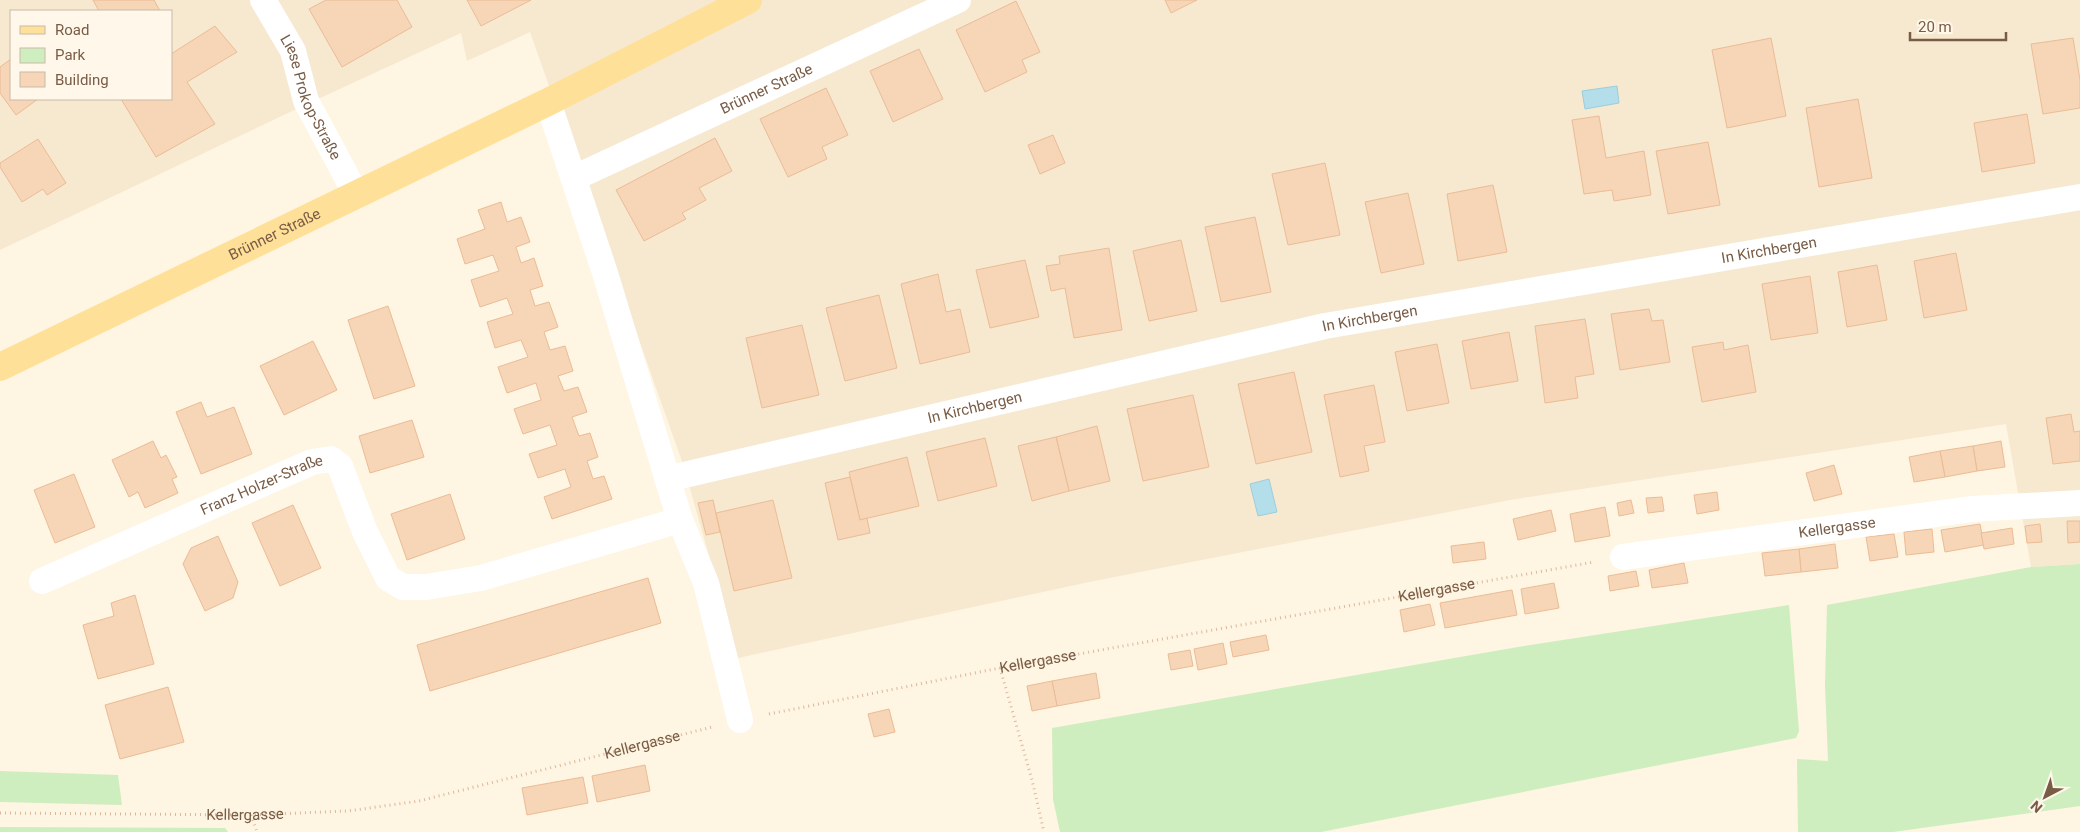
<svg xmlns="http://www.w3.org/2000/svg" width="2080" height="832" font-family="Roboto,sans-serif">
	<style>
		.residential { fill: #f7e8d0; fill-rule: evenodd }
		.green { fill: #ceeebf }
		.water { fill: #b4deea; stroke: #9acedd }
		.building { fill: #f7d5b7; stroke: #ebbc95 }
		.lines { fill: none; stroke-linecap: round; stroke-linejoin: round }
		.path { stroke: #dcb89a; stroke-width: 3; stroke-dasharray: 1 4; stroke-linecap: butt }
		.minor { stroke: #fff; stroke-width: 26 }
		.primary { stroke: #ffe098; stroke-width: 28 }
		.labels { text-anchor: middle; stroke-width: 4.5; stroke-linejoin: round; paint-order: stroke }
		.street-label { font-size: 15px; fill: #795c46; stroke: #fff8ea }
	</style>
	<rect width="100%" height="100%" fill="#fef5e2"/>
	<path class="residential" d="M0,0H2080V564L2031,567L2006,424L1510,500L1089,582L738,658L683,464L530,32L467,61L461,33L292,111L0,250ZM11,11H171V99H11Z"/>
	<g class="green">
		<path d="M2080,564V806L1893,832H1798L1797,759L1828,761L1825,685L1827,605L2031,567Z"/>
		<path d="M1789,605L1799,731L1796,738L1321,832H1060L1053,799L1052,728L1518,647Z"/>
		<path d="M0,771L118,775L122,805L0,802Z"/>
		<path d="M0,827L225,828L228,832H0Z"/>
	</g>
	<g class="water">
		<path d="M1617,86L1619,103L1585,109L1582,91Z"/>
		<path d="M1269,479L1277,512L1258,516L1250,484Z"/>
	</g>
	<g class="building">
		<path d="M93,0H154L160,11H99Z"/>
		<path d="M326,0H397L412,27L342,67L309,9Z"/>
		<path d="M467,0H531L481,26Z"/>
		<path d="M1165,0H1197L1171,13Z"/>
		<path d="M1016,1L1040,52L1022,60L1027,72L985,92L956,30Z"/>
		<path d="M215,26L237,52L187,82L215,124L156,157L121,99H171V54Z"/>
		<path d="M1771,38L1786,116L1727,128L1712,50Z"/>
		<path d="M2073,38L2080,80V108L2043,114L2031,44Z"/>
		<path d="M919,49L943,99L893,122L870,71Z"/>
		<path d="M11,59V99H38L16,115L0,93V67Z"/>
		<path d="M826,88L848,135L822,147L827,159L788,177L760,119Z"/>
		<path d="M1858,99L1872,178L1819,187L1806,108Z"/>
		<path d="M2027,114L2035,163L1982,172L1974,123Z"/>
		<path d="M1599,116L1606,158L1644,151L1651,195L1614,201L1612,190L1584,194L1572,120Z"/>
		<path d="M1053,135L1065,163L1040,174L1028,145Z"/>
		<path d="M715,138L732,171L699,188L706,200L682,213L686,219L644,241L616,190Z"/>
		<path d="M38,139L66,183L47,195L43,189L22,202L0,167V163Z"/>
		<path d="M1708,142L1720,205L1668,214L1656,151Z"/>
		<path d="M1325,163L1340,235L1288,245L1272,174Z"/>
		<path d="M1493,185L1507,252L1458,261L1447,194Z"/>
		<path d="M1408,193L1424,264L1381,273L1365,202Z"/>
		<path d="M501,202L507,222L521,217L530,242L516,247L521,263L534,258L543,286L530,290L535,306L549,302L558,327L544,332L550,350L565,346L573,371L558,376L564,391L578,387L587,412L572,417L579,436L590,433L598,457L587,461L593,479L604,476L612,499L552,519L544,497L571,487L565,469L538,478L529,454L557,445L550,425L523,434L514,409L541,400L536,383L507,393L498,367L528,357L521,340L495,348L487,322L513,314L507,298L480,307L471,280L499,271L493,255L465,264L457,239L485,229L478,210Z"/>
		<path d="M1255,217L1271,292L1221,302L1205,227Z"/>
		<path d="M1181,240L1197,311L1149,321L1133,251Z"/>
		<path d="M1109,248L1122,330L1074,338L1065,288L1051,291L1046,266L1060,264L1059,256Z"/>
		<path d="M1956,253L1967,310L1924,318L1914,261Z"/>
		<path d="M1025,260L1039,317L990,328L976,270Z"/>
		<path d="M1877,265L1887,320L1847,327L1838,272Z"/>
		<path d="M938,274L946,312L960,309L970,352L920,364L901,284Z"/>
		<path d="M1810,276L1818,333L1771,340L1762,284Z"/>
		<path d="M879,295L897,368L845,381L826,308Z"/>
		<path d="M388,306L415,386L374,399L348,320Z"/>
		<path d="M1649,309L1652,321L1663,320L1670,362L1620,370L1611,314Z"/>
		<path d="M1585,319L1594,374L1575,377L1578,398L1545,403L1535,326Z"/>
		<path d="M802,325L819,395L762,408L746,338Z"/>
		<path d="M1509,332L1518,381L1471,389L1462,341Z"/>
		<path d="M313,341L337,390L284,415L260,366Z"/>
		<path d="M1723,342L1724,350L1748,345L1756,392L1702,402L1692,347Z"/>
		<path d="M1437,344L1449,403L1407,411L1395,352Z"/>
		<path d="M1294,372L1312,452L1256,464L1238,384Z"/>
		<path d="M1374,385L1385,442L1364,446L1369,471L1340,477L1324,395Z"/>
		<path d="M1193,395L1209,467L1143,481L1127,409Z"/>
		<path d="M201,402L207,417L234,407L252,454L201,474L176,412Z"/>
		<path d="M2071,414L2074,432L2080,431V461L2053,464L2046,418Z"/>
		<path d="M412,420L424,457L370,473L359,436Z"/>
		<path d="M1097,426L1110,481L1069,491L1056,437Z"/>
		<path d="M1056,437L1069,491L1032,501L1018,446Z"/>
		<path d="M985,438L997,486L938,501L926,452Z"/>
		<path d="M153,441L161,458L166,455L177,477L172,479L178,493L145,508L138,492L129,497L112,460Z"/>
		<path d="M2001,441L2005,467L1977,471L1973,446Z"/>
		<path d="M1973,446L1977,471L1945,477L1940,451Z"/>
		<path d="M1940,451L1945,477L1914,482L1909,457Z"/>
		<path d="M907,457L919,506L860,520L849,472Z"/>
		<path d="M1834,465L1842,494L1814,501L1806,473Z"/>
		<path d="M74,474L95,527L55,543L34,490Z"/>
		<path d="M850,477L860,520L867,518L870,533L838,540L825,483Z"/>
		<path d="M1717,492L1719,510L1697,514L1694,495Z"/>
		<path d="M450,494L465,539L407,560L391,514Z"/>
		<path d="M1662,497L1664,511L1648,513L1646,498Z"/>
		<path d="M713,500L720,532L706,535L698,503Z"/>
		<path d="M773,500L792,578L734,591L716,513Z"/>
		<path d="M1631,500L1634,513L1619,516L1617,503Z"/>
		<path d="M293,505L321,568L280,586L252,523Z"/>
		<path d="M1605,507L1610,536L1575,542L1570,514Z"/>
		<path d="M1551,510L1556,531L1518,540L1513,519Z"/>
		<path d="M2067,521H2080V542L2068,543Z"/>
		<path d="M1980,524L1984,545L1945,552L1941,530Z"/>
		<path d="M2040,524L2042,542L2027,543L2025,526Z"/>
		<path d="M2012,528L2014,544L1984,549L1981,533Z"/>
		<path d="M1932,529L1934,552L1906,555L1904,532Z"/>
		<path d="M1894,534L1898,557L1870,561L1866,537Z"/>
		<path d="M218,536L238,582L233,598L205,611L183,564L191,548Z"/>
		<path d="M1484,542L1486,559L1453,563L1451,546Z"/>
		<path d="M1835,544L1838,568L1801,572L1799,549Z"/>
		<path d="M1799,549L1801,572L1765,576L1762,553Z"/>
		<path d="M1684,563L1688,583L1652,588L1649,570Z"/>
		<path d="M1636,571L1639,586L1610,591L1608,576Z"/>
		<path d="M648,578L661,623L430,691L417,645Z"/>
		<path d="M1554,583L1559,608L1525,614L1521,589Z"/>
		<path d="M1512,590L1517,615L1445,628L1440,603Z"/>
		<path d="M135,595L154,664L98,679L83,625L114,616L111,603Z"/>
		<path d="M1430,604L1435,625L1404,632L1400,610Z"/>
		<path d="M1266,635L1269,650L1233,657L1230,642Z"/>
		<path d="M1223,643L1227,664L1198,670L1194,649Z"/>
		<path d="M1190,650L1193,666L1171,670L1168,654Z"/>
		<path d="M1096,673L1100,698L1057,706L1052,681Z"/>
		<path d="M1052,681L1057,706L1032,711L1027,686Z"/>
		<path d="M168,687L184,742L120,759L105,705Z"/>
		<path d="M889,709L895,732L874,737L868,714Z"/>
		<path d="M645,765L650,791L597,802L592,776Z"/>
		<path d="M583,777L588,803L527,815L522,788Z"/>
	</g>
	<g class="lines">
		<g class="path">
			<path d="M1000,668L1032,780L1044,832"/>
			<path id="s1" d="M769,714L1000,668L1594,562"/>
			<path id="s2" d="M0,813L251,815L348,811L419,801L712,727"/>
			<path d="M251,815L257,832"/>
		</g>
		<g class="minor">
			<path id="s3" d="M263,0L293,51L306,101L356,194"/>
			<path d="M548,102L605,273L680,520L706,583L740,720"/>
			<path id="s4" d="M574,178L958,0"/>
			<path id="s5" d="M667,479L1325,326L2080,197"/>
			<path id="s6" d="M1623,557L1972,509L2080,503"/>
			<path id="s7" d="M42,581L312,462L331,459L340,466L365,532L388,578L403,587H426L481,578L680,520"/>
		</g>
		<path class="primary" id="s8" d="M0,367L548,102L748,0"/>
	</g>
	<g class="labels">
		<g class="street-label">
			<text dy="5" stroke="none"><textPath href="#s4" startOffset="212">Brünner Straße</textPath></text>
			<text dy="5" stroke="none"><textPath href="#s3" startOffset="109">Liese Prokop-Straße</textPath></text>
			<text dy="5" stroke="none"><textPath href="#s8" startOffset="305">Brünner Straße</textPath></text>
			<text dy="5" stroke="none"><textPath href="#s5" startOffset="1126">In Kirchbergen</textPath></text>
			<text dy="5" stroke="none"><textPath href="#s5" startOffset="721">In Kirchbergen</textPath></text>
			<text dy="5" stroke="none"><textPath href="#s5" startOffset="316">In Kirchbergen</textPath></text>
			<text dy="5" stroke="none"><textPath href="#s7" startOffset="240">Franz Holzer-Straße</textPath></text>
			<text dy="5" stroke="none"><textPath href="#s6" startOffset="216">Kellergasse</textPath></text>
			<text dy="5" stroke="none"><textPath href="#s1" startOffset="679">Kellergasse</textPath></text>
			<text dy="5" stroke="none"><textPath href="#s1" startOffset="274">Kellergasse</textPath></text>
			<text dy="5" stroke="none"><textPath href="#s2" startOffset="650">Kellergasse</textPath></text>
			<text dy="5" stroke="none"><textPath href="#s2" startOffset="245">Kellergasse</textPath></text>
		</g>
	</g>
	<rect x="10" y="10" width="162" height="90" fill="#fff8ea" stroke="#c9baa8"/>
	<rect x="20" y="26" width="25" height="8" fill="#ffe098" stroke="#c9baa8"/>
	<text x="55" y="35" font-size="15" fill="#795c46">Road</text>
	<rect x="20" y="48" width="25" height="15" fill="#ceeebf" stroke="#c9baa8"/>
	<text x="55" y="60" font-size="15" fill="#795c46">Park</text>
	<rect x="20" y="72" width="25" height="15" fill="#f7d5b7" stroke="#c9baa8"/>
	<text x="55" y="85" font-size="15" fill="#795c46">Building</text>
	<g transform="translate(2045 797) rotate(221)" stroke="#fff8ea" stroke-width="4" paint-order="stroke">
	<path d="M0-4L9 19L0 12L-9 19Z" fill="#795c46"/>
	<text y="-8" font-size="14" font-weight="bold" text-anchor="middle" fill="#795c46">N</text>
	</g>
	<path d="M1910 32v8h96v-8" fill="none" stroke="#795c46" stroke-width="2.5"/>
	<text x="1918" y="32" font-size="15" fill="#795c46" stroke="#fff8ea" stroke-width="4" paint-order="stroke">20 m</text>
</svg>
